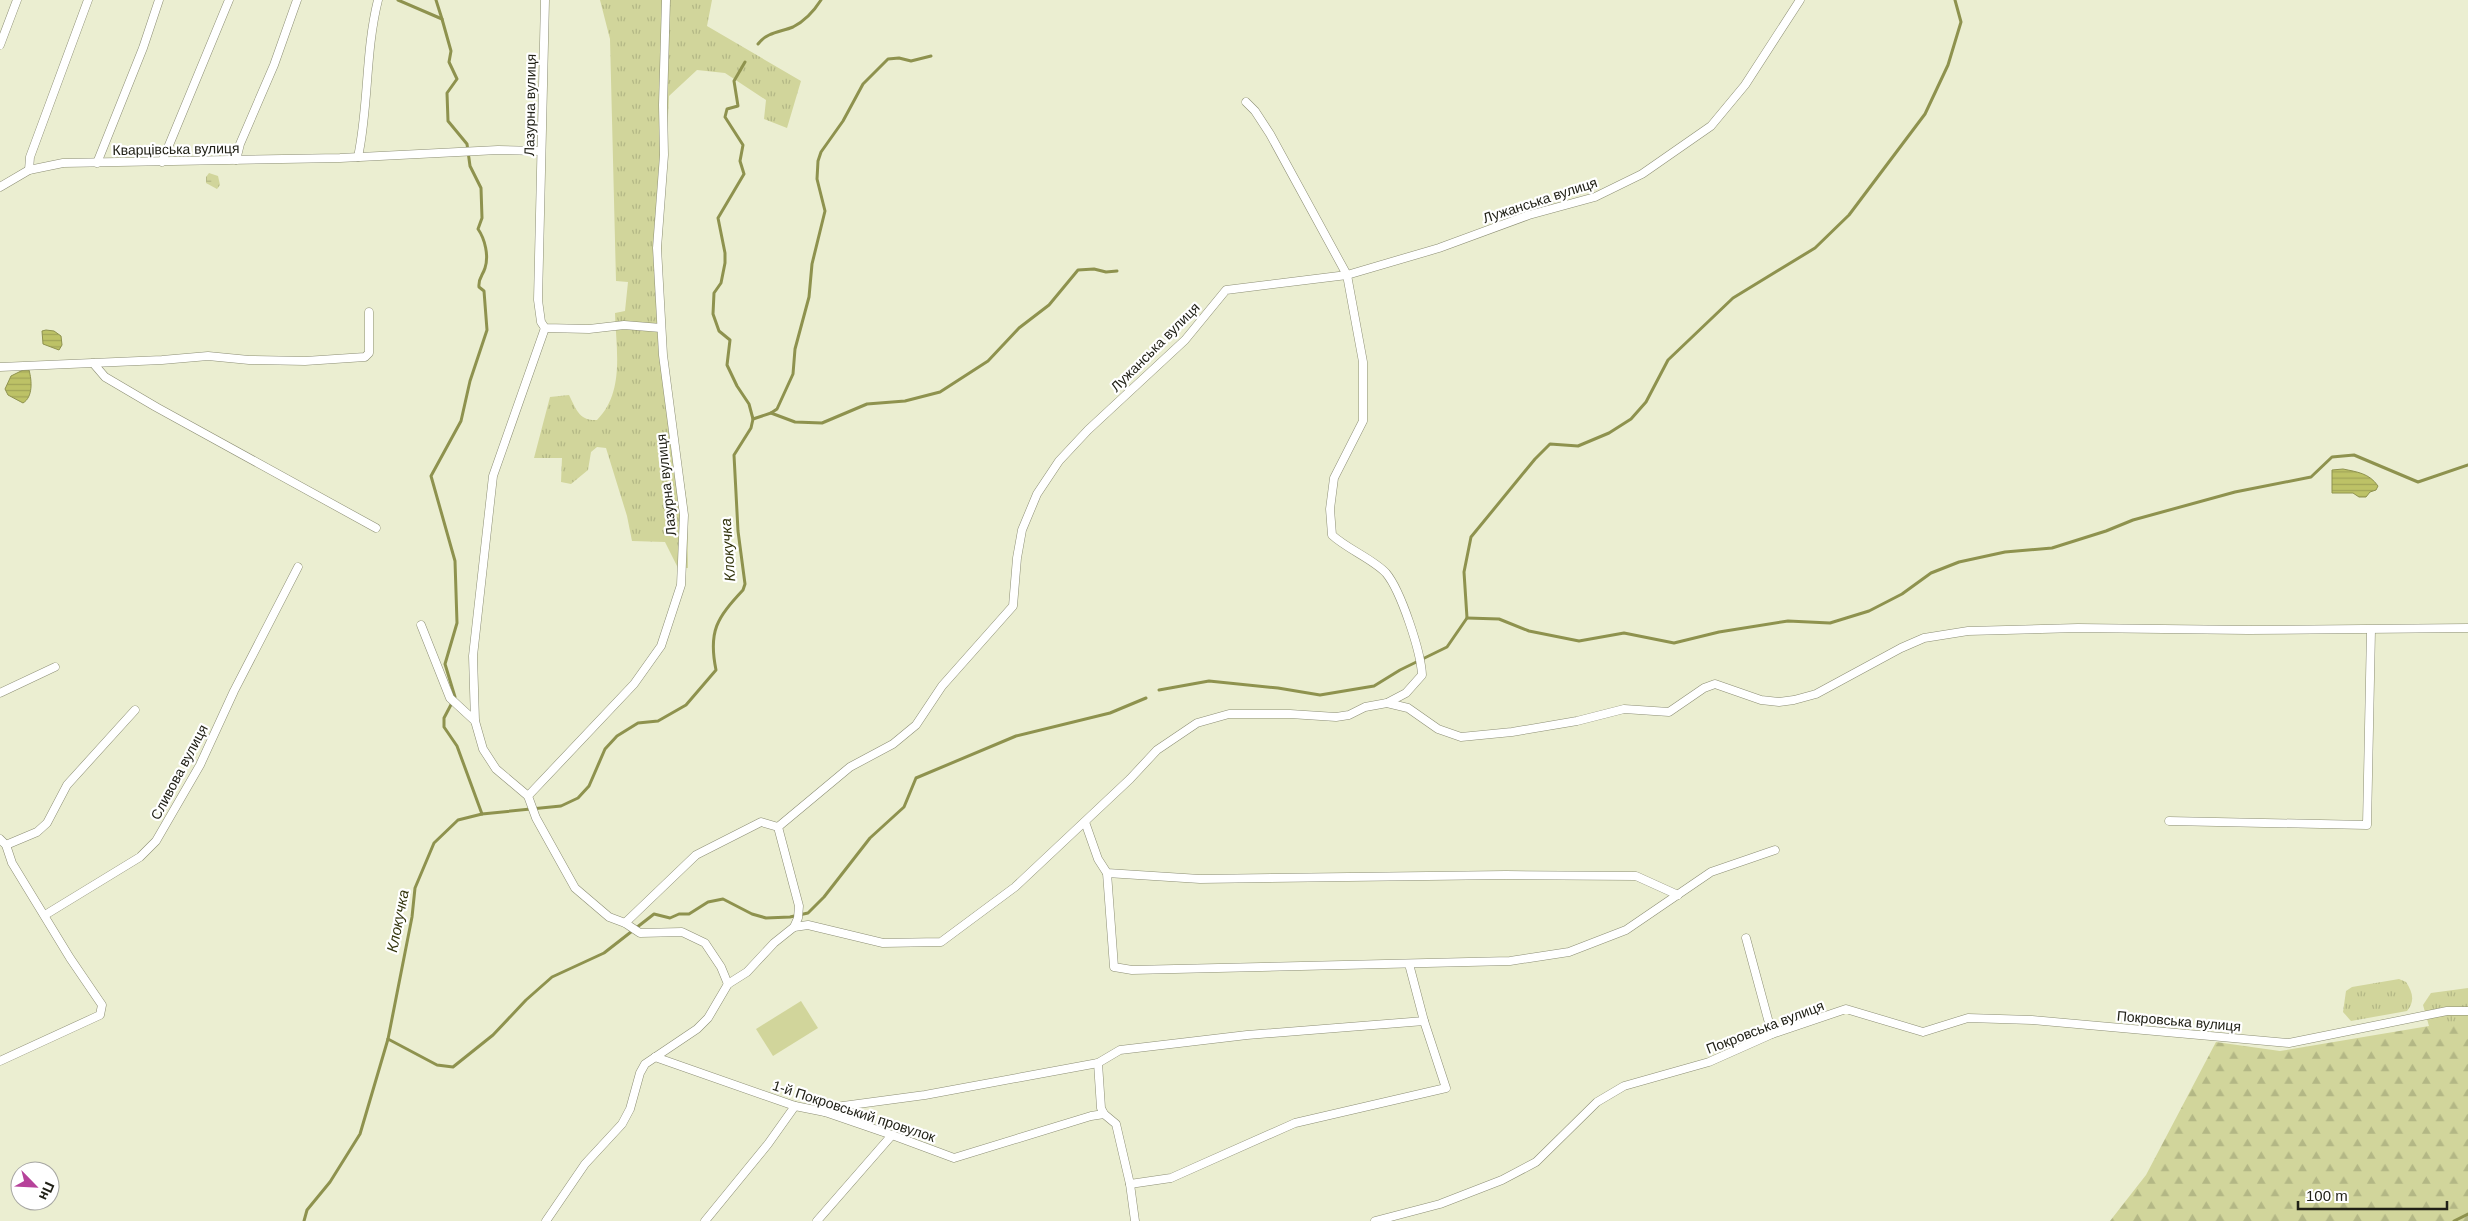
<svg xmlns="http://www.w3.org/2000/svg" width="2468" height="1221" font-family="Helvetica,sans-serif">
	<style>
		.grass { fill: url(#grass-tufts) }
		.forest { fill: url(#forest-firs) }
		.wetland { fill: url(#wetland-marsh) }
		.garden { fill: #d1d59b }
		.water { fill: url(#water-rules); stroke: #8e924e }
		.lines { fill: none; stroke-linecap: round; stroke-linejoin: round }
		.stream { stroke: #8e924e; stroke-width: 3 }
		.street-casing { stroke: #8c8e74; stroke-width: 9 }
		.street { stroke: #fff; stroke-width: 8 }
		.labels { text-anchor: middle; stroke-width: 4.5; stroke-linejoin: round; paint-order: stroke }
		.street-label { font-size: 14px; fill: #212117; stroke: #fff }
		.water-label { font-size: 15px; font-style: italic; fill: #32340c; stroke: #fff }
	</style>
	<defs>
		<pattern id="grass-tufts" width="24" height="20" patternUnits="userSpaceOnUse" patternTransform="scale(1.25)"><rect width="24" height="20" fill="#d1d59b"/><path d="M3 7l-1-3M5 7V3M7 7l1-3M15 17l-1-3M17 17v-4M19 17l1-3" fill="none" stroke="#b3b785"/></pattern>
		<pattern id="forest-firs" width="22" height="20" patternUnits="userSpaceOnUse" patternTransform="scale(1.25)"><rect width="22" height="20" fill="#d1d59b"/><path d="M5 1l3.5 6h-7zM16 11l3.5 6h-7z" fill="#b3b785"/></pattern>
		<pattern id="wetland-marsh" width="20" height="14" patternUnits="userSpaceOnUse" patternTransform="scale(1.25)"><rect width="20" height="14" fill="#d1d59b"/><path d="M1 5h8M5 5V1M11 12h8M15 12V8" fill="none" stroke="#b3b785"/></pattern>
		<pattern id="water-rules" width="6" height="5" patternUnits="userSpaceOnUse" patternTransform="scale(1.25)"><rect width="6" height="5" fill="#bdc266"/><path d="M0 2.5h6" fill="none" stroke="#a2a658"/></pattern>
	</defs>
	<rect width="100%" height="100%" fill="#ebeed1"/>
	<g class="grass">
		<path d="M600,0H712L707,26L801,81L787,128L764,119L766,100L725,73L697,70L669,96L660,278L664,355L687,503L688,568H678L665,542L632,541L627,516L606,448L597,447L591,452L588,470L571,484L561,482L562,458H534L550,397L569,395C576,409 579,421 597,420C625,392 616,349 615,313L625,311L628,282L616,281L610,39Z"/>
		<path d="M2399,979L2406,982C2413,993 2415,1001 2407,1011L2351,1021L2343,1012L2346,991L2352,987Z"/>
		<path d="M2468,988V1026H2429L2423,1005L2431,993Z"/>
	</g>
	<path class="forest" d="M2429,1026H2468V1221H2110L2146,1175L2216,1042L2280,1051Z"/>
	<path class="wetland" d="M209,173L218,176L220,185L217,189L206,183V177Z"/>
	<path class="garden" d="M801,1001L818,1028L773,1056L756,1029Z"/>
	<g class="water">
		<path d="M46,330L54,331L61,336L62,345L59,350L43,344L42,331Z"/>
		<path d="M23,370H29C32,381 33,397 23,403L8,395L5,389L11,376Z"/>
		<path d="M2343,469C2357,472 2369,473 2378,486L2376,490L2370,492L2366,497H2359L2353,493H2332V470Z"/>
	</g>
	<g class="lines">
		<g class="stream">
			<path d="M398,0L442,19L451,51L449,62L457,79L447,93L448,121L467,144L470,166L481,188L482,218L478,229C485,239 489,256 485,268C483,275 478,278 479,287L484,291L487,330L470,381L461,421L431,476L455,561L457,623L445,664L455,697L444,718V727L457,746L482,814"/>
			<path d="M436,0L442,19"/>
			<path d="M758,44C767,32 781,32 793,27C805,21 814,11 821,0"/>
			<path d="M771,413L777,409L793,374L795,349L809,297L812,264L825,211L817,179L818,161L821,152L843,121L863,84L888,59L899,58L911,61L931,56"/>
			<path d="M753,419L771,413L795,422L822,423L867,404L905,401L940,392L988,361L1019,328L1049,305L1078,270L1094,269L1106,272L1117,271"/>
			<path d="M1467,618L1499,619L1529,631L1579,641L1624,633L1674,643L1719,632L1788,621L1830,623L1869,611L1902,594L1931,573L1959,562L2005,552L2052,548L2106,531L2133,520L2235,492L2311,477L2332,457L2354,455L2418,482L2468,465"/>
			<path d="M1159,690L1209,681L1278,688L1320,695L1374,686L1400,670L1447,647L1467,618L1464,572L1471,537L1535,459L1550,444L1578,446L1609,433L1631,419L1646,402L1668,360L1733,298L1815,248L1849,215L1925,114L1948,65L1961,22L1955,0"/>
			<path d="M388,1039L437,1065L453,1067L493,1035L526,1000L552,977L604,953L654,914L670,918L679,914H689L708,902L723,899L752,914L766,918L790,917L808,913L824,897L870,838L904,807L916,778L1016,736L1110,713L1146,698"/>
			<path d="M304,1221L307,1210L330,1182L360,1134L388,1039L412,917L415,888L434,843L458,820L482,814L561,806L578,798L589,786L605,749L617,736L638,723L658,721L686,705L716,670C708,631 717,618 743,590L745,584L738,531L734,455L751,428L753,419L749,404L737,386L727,365L730,340L719,331L713,314L714,293L721,283L725,263V253L718,218L744,174L740,161L743,145L725,117L727,109L738,106L734,81L745,62"/>
			<path d="M2454,1221L2468,1214"/>
		</g>
		<defs>
			<g id="street">
				<path d="M545,0L538,300L541,322L545,328L589,329L624,325L661,328"/>
				<path d="M666,0L663,105L664,155L657,248L663,355L684,515L681,585L661,646L634,684L528,796L536,818L575,888L609,917L625,923L640,933L682,932L705,943L721,967L728,984"/>
				<path d="M0,45L17,0"/>
				<path d="M358,157C369,105 365,52 378,0"/>
				<path d="M236,160L240,144L274,65L297,0"/>
				<path d="M162,162L229,0"/>
				<path d="M97,163L143,48L159,0"/>
				<path d="M29,170L30,157L88,0"/>
				<path d="M0,187L29,170L63,163L340,158L498,150L540,151"/>
				<path d="M93,363L105,377L156,407L376,528"/>
				<path d="M0,367L162,360L208,356L249,360L305,361L365,357L369,353V312"/>
				<path d="M421,625L450,698L475,721"/>
				<path d="M0,693L55,667"/>
				<path d="M1387,703L1408,708L1438,729L1461,737L1512,732L1577,721L1624,709L1669,712L1704,688L1715,684L1761,700L1779,702L1794,700L1816,694L1901,648L1924,638L1968,631L2078,628L2248,630L2468,628"/>
				<path d="M528,796L496,769L483,749L475,721L473,656L493,476L545,328"/>
				<path d="M2169,821L2367,825L2371,630"/>
				<path d="M1085,822L1098,859L1107,873L1200,879L1506,875L1636,876L1678,895"/>
				<path d="M0,839L6,845L12,863L70,958L102,1005L100,1015L0,1061"/>
				<path d="M6,845L37,832L47,823L67,785L135,710"/>
				<path d="M1107,873L1114,967L1132,970L1510,961L1569,952L1626,930L1711,872L1775,850"/>
				<path d="M45,915L140,857L156,841L200,765L234,691L298,567"/>
				<path d="M625,923L696,855L761,822L778,827"/>
				<path d="M794,927L798,918L799,906L778,827L850,767L893,744L916,725L942,686L1013,606L1017,558L1022,530L1037,494L1059,461L1088,430L1185,340L1226,290L1347,275L1439,248L1529,215L1595,197L1642,174L1711,126L1745,85L1800,0"/>
				<path d="M1746,938L1772,1034"/>
				<path d="M655,1057L795,1106L825,1112L892,1135L954,1158L1091,1116L1104,1114"/>
				<path d="M1098,1063L1101,1108L1104,1114L1116,1124L1130,1184L1135,1221"/>
				<path d="M825,1112L828,1108L925,1095L1098,1063L1120,1050L1247,1035L1424,1021L1409,964"/>
				<path d="M1130,1184L1171,1178L1295,1123L1446,1088L1424,1021"/>
				<path d="M546,1221L585,1164L622,1124L630,1109L640,1073L645,1064L697,1029L708,1018L728,984L747,972L774,943L794,927L808,925L883,943L941,942L1015,887L1130,779L1157,750L1197,723L1229,714H1290L1336,717L1349,715L1365,707L1387,703L1406,693L1422,675C1421,652 1401,591 1386,573C1373,559 1347,549 1332,535L1330,509L1334,478L1363,421V362L1347,275L1270,134L1255,111L1246,102"/>
				<path d="M705,1221L768,1144L795,1106"/>
				<path d="M817,1221L892,1135"/>
				<path d="M1375,1221L1440,1204L1502,1180L1536,1162L1597,1102L1624,1086L1709,1062L1772,1034L1846,1009L1923,1032L1968,1018L2032,1020L2289,1043L2447,1011H2468"/>
			</g>
		</defs>
		<use href="#street" class="street-casing"/>
		<use href="#street" class="street"/>
	</g>
	<g class="labels">
		<g class="street-label">
			<text transform="translate(530 105) rotate(-89)" y="5">Лазурна вулиця</text>
			<text transform="translate(176 149) rotate(-1)" y="5">Кварцівська вулиця</text>
			<text transform="translate(1540 200) rotate(-18)" y="5">Лужанська вулиця</text>
			<text transform="translate(1155 347) rotate(-45)" y="5">Лужанська вулиця</text>
			<text transform="translate(666 485) rotate(-96)" y="5">Лазурна вулиця</text>
			<text transform="translate(179 772) rotate(-62)" y="5">Сливова вулиця</text>
			<text transform="translate(2179 1021) rotate(5)" y="5">Покровська вулиця</text>
			<text transform="translate(1765 1027) rotate(-21)" y="5">Покровська вулиця</text>
			<text transform="translate(854 1111) rotate(18)" y="5">1-й Покровський провулок</text>
		</g>
		<g class="water-label">
			<text transform="translate(728 550) rotate(-94)" y="5">Клокучка</text>
			<text transform="translate(398 921) rotate(-79)" y="5">Клокучка</text>
		</g>
	</g>
	<g transform="translate(35 1186) rotate(114)"><circle r="24" fill="#ffffff" stroke="#a6a6a2"/>
	<path d="M0-4L9 19L0 12L-9 19Z" fill="#b6429a"/>
	<text y="-8" font-size="14" font-weight="bold" text-anchor="middle" fill="#212117">Пн</text>
	</g>
	<path d="M2298 1201v8h149v-8" fill="none" stroke="#212117" stroke-width="2.5"/>
	<text x="2306" y="1201" font-size="15" fill="#212117" stroke="#ffffff" stroke-width="4" paint-order="stroke">100 m</text>
</svg>
